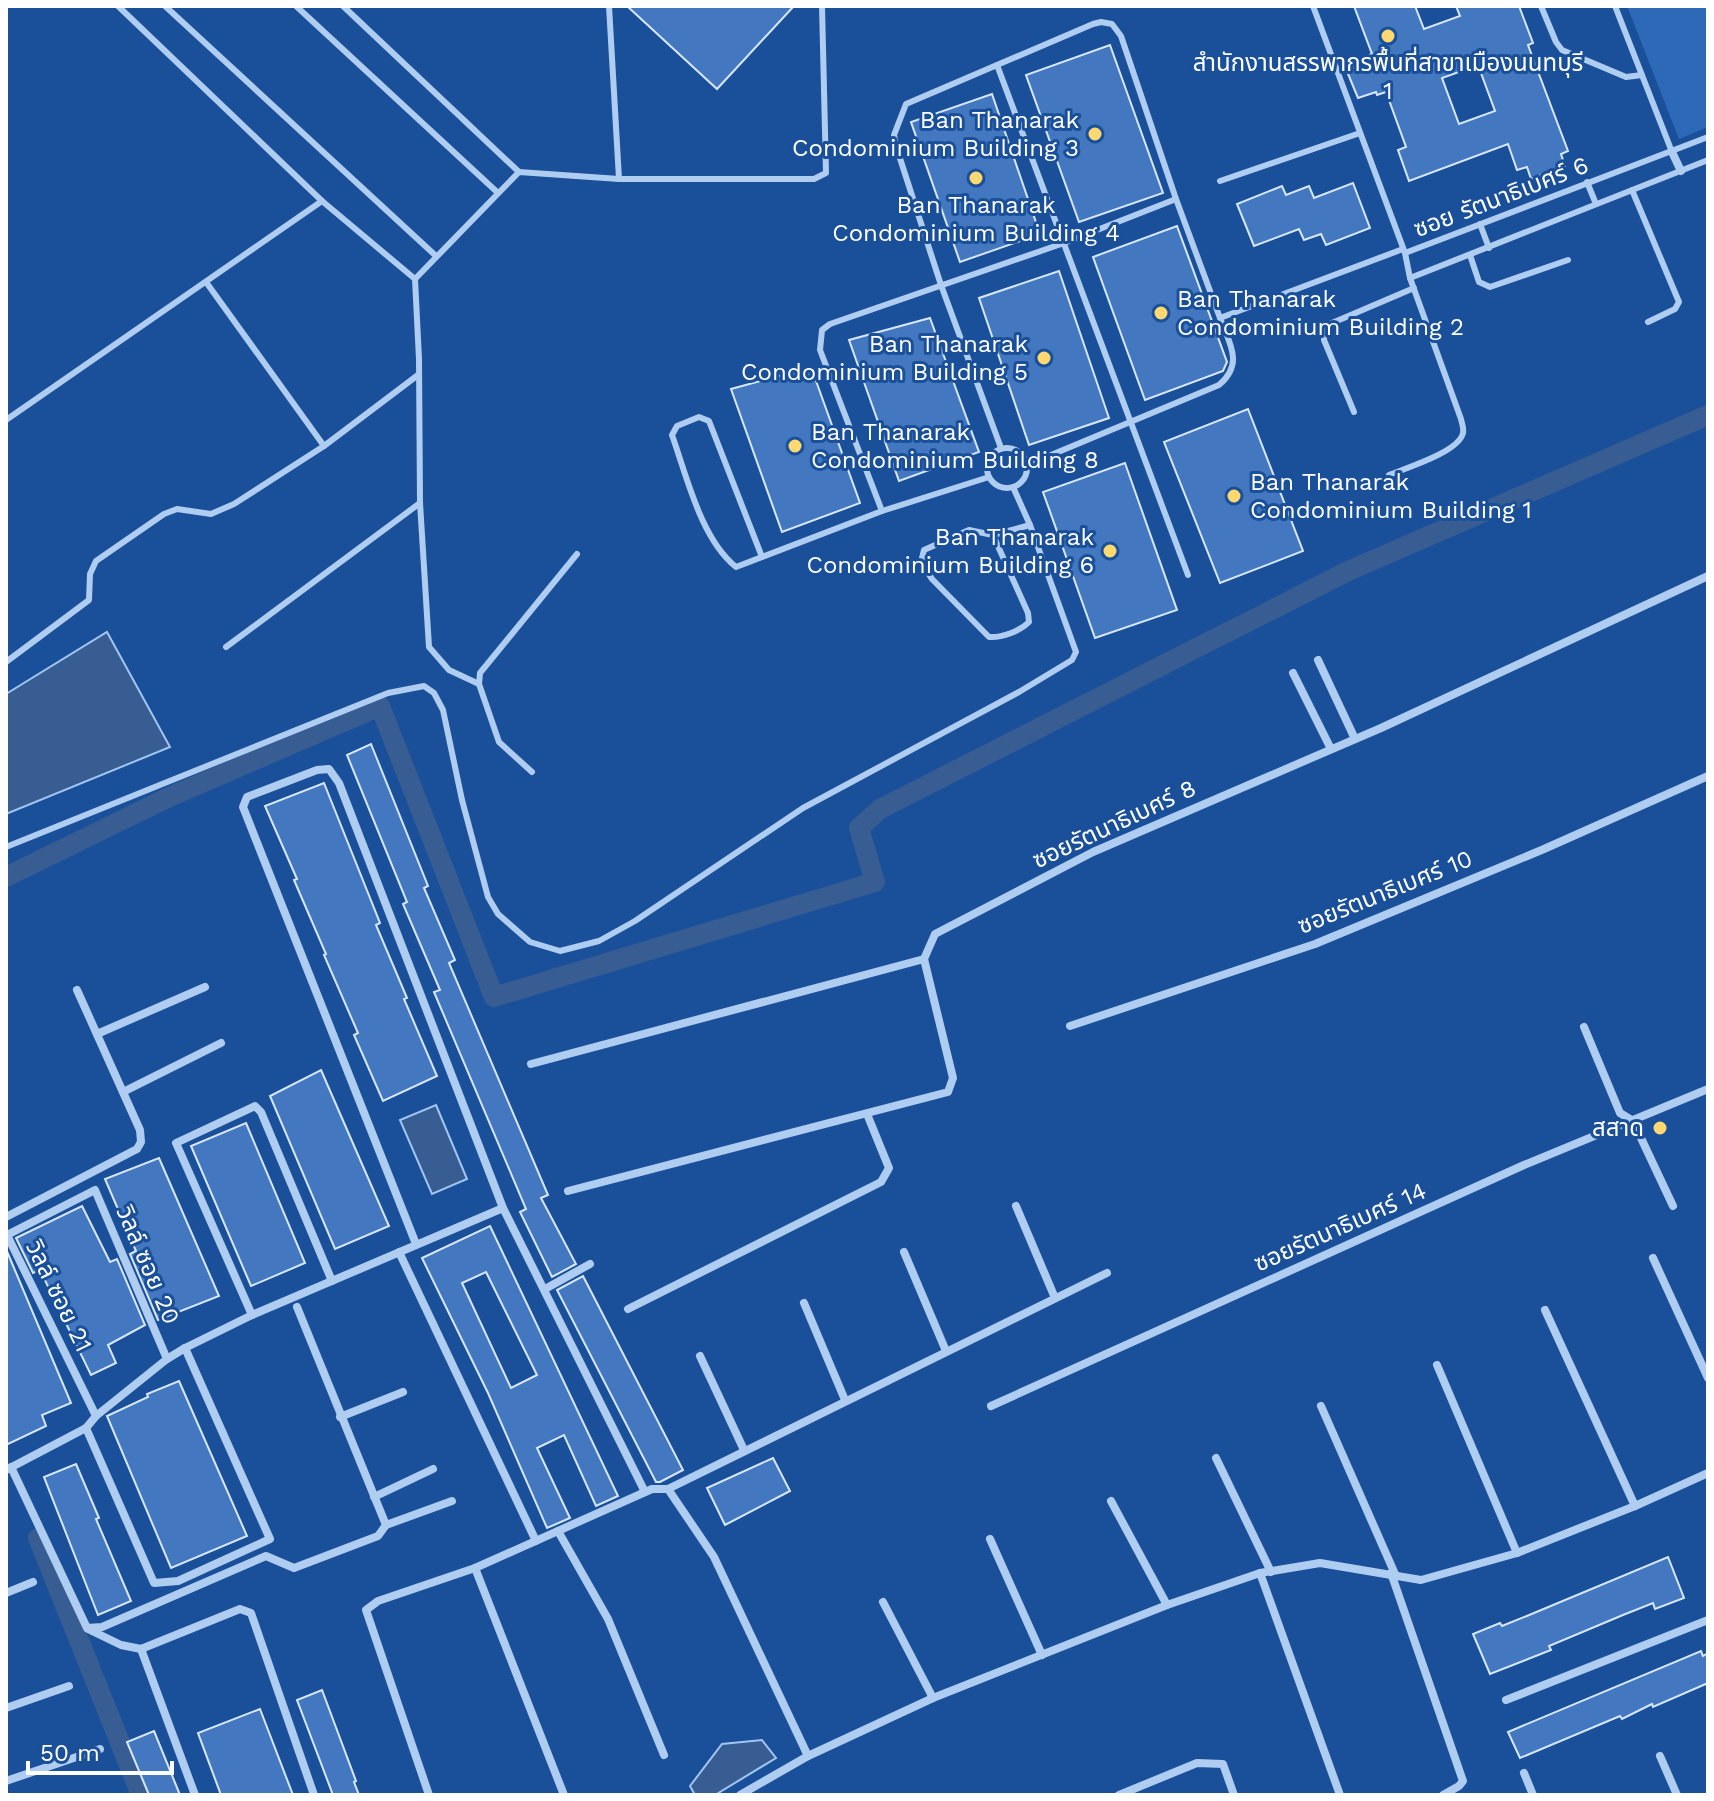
<svg xmlns="http://www.w3.org/2000/svg" width="1714" height="1801" font-family="'Work Sans','Noto Sans Thai',sans-serif">
	<style>
		.green { fill: #2d69b7 }
		.water { fill: #375d93; stroke: #a2c6f3; stroke-width: 2 }
		.lines { fill: none; stroke-linecap: round; stroke-linejoin: round }
		.canal { stroke: #375d93; stroke-width: 20 }
		.building { fill: #4378c1; stroke: #d7e7fc; stroke-width: 2; fill-rule: evenodd }
		.service { stroke: #afccf1; stroke-width: 6 }
		.minor { stroke: #afccf1; stroke-width: 8 }
		.poi-dot { fill: #ffd86f; stroke: #1a4f9a; stroke-width: 3 }
		.labels { text-anchor: middle; stroke-width: 6; stroke-linejoin: round; paint-order: stroke }
		.poi-label { font-size: 24px; fill: #fff; stroke: #1a4f9a; text-anchor: end }
		.street-label { font-size: 24px; fill: #fff; stroke: #1a4f9a }
	</style>
	<rect width="100%" height="100%" fill="#1a4f9a"/>
	<path class="green" d="M1627,6H1708V127L1679,139Z"/>
	<g class="water">
		<path d="M107,632L170,747L6,814V694Z"/>
		<path d="M436,1105L467,1179L432,1194L400,1120Z"/>
		<path d="M762,1740L776,1758L715,1795H695L690,1786L722,1744Z"/>
	</g>
	<g class="lines">
		<g class="canal">
			<path d="M6,877L167,798L380,706L494,997L875,882L859,828L880,809L1348,571L1708,415"/>
			<path d="M38,1538L141,1795"/>
		</g>
	</g>
	<g class="building">
		<path d="M627,6H794L717,89Z"/>
		<path d="M1354,6H1415L1424,29L1460,16L1456,6H1519L1533,43L1528,45L1568,151L1561,154L1565,166L1531,179L1527,167L1517,170L1508,144L1409,181L1398,150L1406,147L1386,92L1377,95L1376,92L1358,98L1346,69L1365,62L1363,57L1372,54ZM1478,65L1495,111L1459,124L1442,78Z"/>
		<path d="M1110,45L1163,193L1079,222L1026,75Z"/>
		<path d="M992,94L1040,234L960,262L911,122Z"/>
		<path d="M1353,183L1370,228L1326,245L1321,234L1304,240L1299,229L1254,246L1237,204L1282,186L1286,195L1309,186L1314,198Z"/>
		<path d="M1177,226L1227,362L1223,371L1145,400L1093,257Z"/>
		<path d="M1059,271L1109,418L1029,445L979,298Z"/>
		<path d="M930,318L979,452L899,481L849,340Z"/>
		<path d="M811,367L860,503L782,532L731,389Z"/>
		<path d="M1248,409L1303,551L1220,583L1164,442Z"/>
		<path d="M1125,463L1177,610L1095,638L1043,492Z"/>
		<path d="M371,744L428,886L424,888L455,960L449,963L548,1195L541,1198L576,1264L552,1277L520,1212L526,1209L434,992L440,990L403,904L407,902L347,755Z"/>
		<path d="M324,783L380,923L376,925L407,998L404,999L437,1076L383,1101L354,1035L358,1033L324,955L326,954L294,880L297,879L265,806Z"/>
		<path d="M321,1070L389,1226L335,1249L270,1096Z"/>
		<path d="M246,1123L305,1263L251,1286L191,1146Z"/>
		<path d="M159,1158L219,1296L158,1320L130,1254L136,1251L105,1179Z"/>
		<path d="M82,1206L110,1262L117,1259L145,1325L108,1345L116,1363L91,1375L40,1270L33,1273L16,1238Z"/>
		<path d="M490,1226L618,1496L596,1506L564,1435L537,1448L570,1518L547,1528L488,1393L422,1258ZM486,1272L537,1375L511,1388L462,1283Z"/>
		<path d="M6,1249L71,1403L42,1415L46,1426L6,1445Z"/>
		<path d="M583,1276L683,1470L660,1482H656L557,1290Z"/>
		<path d="M179,1381L247,1536L171,1568L107,1416L148,1397L147,1394Z"/>
		<path d="M773,1458L790,1491L725,1525L707,1488Z"/>
		<path d="M76,1464L99,1518L96,1519L131,1601L98,1615L44,1477Z"/>
		<path d="M1668,1557L1684,1598L1655,1609L1653,1603L1623,1615L1549,1646L1551,1650L1490,1674L1473,1634L1500,1623L1502,1626L1534,1613Z"/>
		<path d="M1701,1651L1703,1656L1708,1653V1683L1653,1707L1652,1704L1622,1719L1620,1716L1520,1758L1508,1732Z"/>
		<path d="M322,1690L356,1781L354,1782L359,1795H333L297,1700Z"/>
		<path d="M260,1709L293,1795H221L198,1733Z"/>
		<path d="M154,1731L180,1795H149L127,1742Z"/>
	</g>
	<g class="lines">
		<g class="service">
			<path d="M118,6L322,201L415,279"/>
			<path d="M165,6L436,256"/>
			<path d="M296,6L497,192"/>
			<path d="M343,6L519,172"/>
			<path d="M609,6L619,179"/>
			<path d="M1313,6L1405,253L1410,278L1461,419C1462,424 1464,428 1463,433C1459,452 1406,468 1389,475"/>
			<path d="M1541,6L1556,42L1562,50L1626,77L1642,75"/>
			<path d="M1615,6L1672,152"/>
			<path d="M997,65L1188,575"/>
			<path d="M1220,181L1360,133"/>
			<path d="M1587,182L1596,204"/>
			<path d="M1632,190L1679,302L1675,309L1648,322"/>
			<path d="M1480,224L1489,248"/>
			<path d="M1405,253L1708,137"/>
			<path d="M1470,255L1479,282L1490,287L1568,260"/>
			<path d="M1410,278L1708,160"/>
			<path d="M206,282L324,446"/>
			<path d="M1354,412L1324,340L1325,326L1414,288"/>
			<path d="M6,420L322,201"/>
			<circle cx="1007" cy="468" r="20"/>
			<path d="M1001,448L941,285L896,146L894,135L906,104L1093,24L1101,22L1112,24L1121,36L1176,199L1220,318"/>
			<path d="M1027,465L1219,385C1244,364 1230,344 1220,318L1403,249"/>
			<path d="M882,511L820,350L822,330L830,324L1064,243L1176,199"/>
			<path d="M993,535L969,530L924,550L921,562L932,579L989,637C1002,638 1020,631 1029,622L1028,613L993,535L1030,525"/>
			<path d="M762,557L709,421L699,417L677,426L672,435C687,477 701,539 736,567L882,511L989,477"/>
			<path d="M226,647L420,503"/>
			<path d="M6,662L89,600L90,574L96,561L164,514L177,509L211,514L234,504L324,446L418,375"/>
			<path d="M479,684L449,670L429,647L420,503L419,359L415,279L519,172L619,179H814L826,173L822,6"/>
			<path d="M532,772L499,742L479,684L480,673L577,554"/>
			<path d="M6,847L388,693L424,686L434,693L443,710L462,800L488,897L498,914L530,942L560,951L599,941L635,921L803,808L1019,692L1072,660L1076,652L1030,525L1013,487"/>
		</g>
		<g class="minor">
			<path d="M1672,152L1681,171"/>
			<path d="M1318,660L1355,739"/>
			<path d="M1293,673L1331,749"/>
			<path d="M1070,1026L1315,944L1544,849L1708,776"/>
			<path d="M1584,1027L1620,1113L1633,1121L1673,1206"/>
			<path d="M97,1034L205,987"/>
			<path d="M531,1064L924,959L935,934L1093,852L1381,728L1708,576"/>
			<path d="M123,1092L221,1043"/>
			<path d="M568,1191L948,1092L953,1078L924,959"/>
			<path d="M1016,1206L1055,1298"/>
			<path d="M6,1217L137,1149L141,1142L140,1130L77,990"/>
			<path d="M416,1244L243,807L247,797L317,770L329,769L339,783L503,1208L645,1492"/>
			<path d="M399,1252L536,1541"/>
			<path d="M904,1252L946,1351"/>
			<path d="M1653,1258L1708,1378"/>
			<path d="M545,1289L590,1264"/>
			<path d="M804,1303L845,1400"/>
			<path d="M628,1309L881,1182L889,1168L867,1114"/>
			<path d="M1545,1310L1635,1506"/>
			<path d="M252,1315L176,1143L255,1106L261,1112L332,1281"/>
			<path d="M700,1356L744,1450"/>
			<path d="M1437,1365L1517,1553"/>
			<path d="M991,1406L1524,1165L1708,1089"/>
			<path d="M1321,1406L1395,1574"/>
			<path d="M96,1416L7,1235L95,1190L167,1359"/>
			<path d="M340,1417L403,1392"/>
			<path d="M86,1428L154,1583L178,1581L270,1539L185,1348"/>
			<path d="M1216,1458L1271,1572"/>
			<path d="M11,1467L87,1628L102,1627L266,1556L294,1568L378,1536L386,1525L297,1307"/>
			<path d="M6,1470L86,1428L96,1416L167,1359L185,1348L252,1315L503,1208"/>
			<path d="M668,1489L714,1557L808,1756"/>
			<path d="M374,1497L433,1469"/>
			<path d="M1111,1501L1167,1605"/>
			<path d="M386,1525L452,1501"/>
			<path d="M558,1531L608,1619L664,1755"/>
			<path d="M990,1539L1042,1655"/>
			<path d="M475,1568L564,1795"/>
			<path d="M1260,1573L1340,1795"/>
			<path d="M1391,1573L1463,1781L1459,1786L1443,1795"/>
			<path d="M6,1593L33,1582"/>
			<path d="M883,1602L933,1698"/>
			<path d="M88,1629L121,1645L141,1649L240,1609L251,1613L314,1795"/>
			<path d="M141,1649L195,1795"/>
			<path d="M1506,1700L1708,1620"/>
			<path d="M6,1708L69,1686"/>
			<path d="M1660,1756L1677,1795"/>
			<path d="M1524,1773L1533,1795"/>
			<path d="M6,1781L100,1749"/>
			<path d="M429,1795L366,1610L378,1601L475,1568L652,1489H668L1107,1273"/>
			<path d="M740,1795L808,1756L933,1698L1167,1605L1260,1573L1320,1563L1421,1580L1517,1553L1635,1506L1708,1473"/>
			<path d="M1119,1795L1197,1763L1223,1764L1234,1795"/>
		</g>
	</g>
	<g class="poi-dot">
		<circle cx="1388" cy="36" r="8"/>
		<circle cx="1095" cy="134" r="8"/>
		<circle cx="976" cy="178" r="8"/>
		<circle cx="1161" cy="313" r="8"/>
		<circle cx="1044" cy="358" r="8"/>
		<circle cx="795" cy="446" r="8"/>
		<circle cx="1234" cy="496" r="8"/>
		<circle cx="1110" cy="551" r="8"/>
		<circle cx="1660" cy="1128" r="8"/>
	</g>
	<g class="labels">
		<g class="poi-label">
			<text x="1388" y="71" text-anchor="middle">สำนักงานสรรพากรพื้นที่สาขาเมืองนนทบุรี<tspan x="1388" dy="28">1</tspan></text>
			<text x="1079" y="128">Ban Thanarak<tspan x="1079" dy="28">Condominium Building 3</tspan></text>
			<text x="976" y="213" text-anchor="middle">Ban Thanarak<tspan x="976" dy="28">Condominium Building 4</tspan></text>
			<text x="1177" y="307" text-anchor="start">Ban Thanarak<tspan x="1177" dy="28">Condominium Building 2</tspan></text>
			<text x="1028" y="352">Ban Thanarak<tspan x="1028" dy="28">Condominium Building 5</tspan></text>
			<text x="811" y="440" text-anchor="start">Ban Thanarak<tspan x="811" dy="28">Condominium Building 8</tspan></text>
			<text x="1250" y="490" text-anchor="start">Ban Thanarak<tspan x="1250" dy="28">Condominium Building 1</tspan></text>
			<text x="1094" y="545">Ban Thanarak<tspan x="1094" dy="28">Condominium Building 6</tspan></text>
			<text x="1644" y="1136">สสาด</text>
		</g>
		<g class="street-label">
			<text transform="translate(1501 197) rotate(-21)" y="8">ซอย รัตนาธิเบศร์ 6</text>
			<text transform="translate(1114 824) rotate(-25)" y="8">ซอยรัตนาธิเบศร์ 8</text>
			<text transform="translate(1385 892) rotate(-22)" y="8">ซอยรัตนาธิเบศร์ 10</text>
			<text transform="translate(1340 1227) rotate(-24)" y="8">ซอยรัตนาธิเบศร์ 14</text>
			<text transform="translate(148 1265) rotate(67)" y="8">วิลล์ ซอย 20</text>
			<text transform="translate(59 1296) rotate(64)" y="8">วิลล์ ซอย 21</text>
		</g>
	</g>
	<rect width="1714" height="1801" fill="none" stroke="#ffffff" stroke-width="16"/>
	<path d="M28 1761v12h144v-12" fill="none" stroke="#ffffff" stroke-width="4"/>
	<text x="40" y="1761" font-size="24" fill="#ffffff" stroke="#1a4f9a" stroke-width="6" paint-order="stroke">50 m</text>
</svg>
